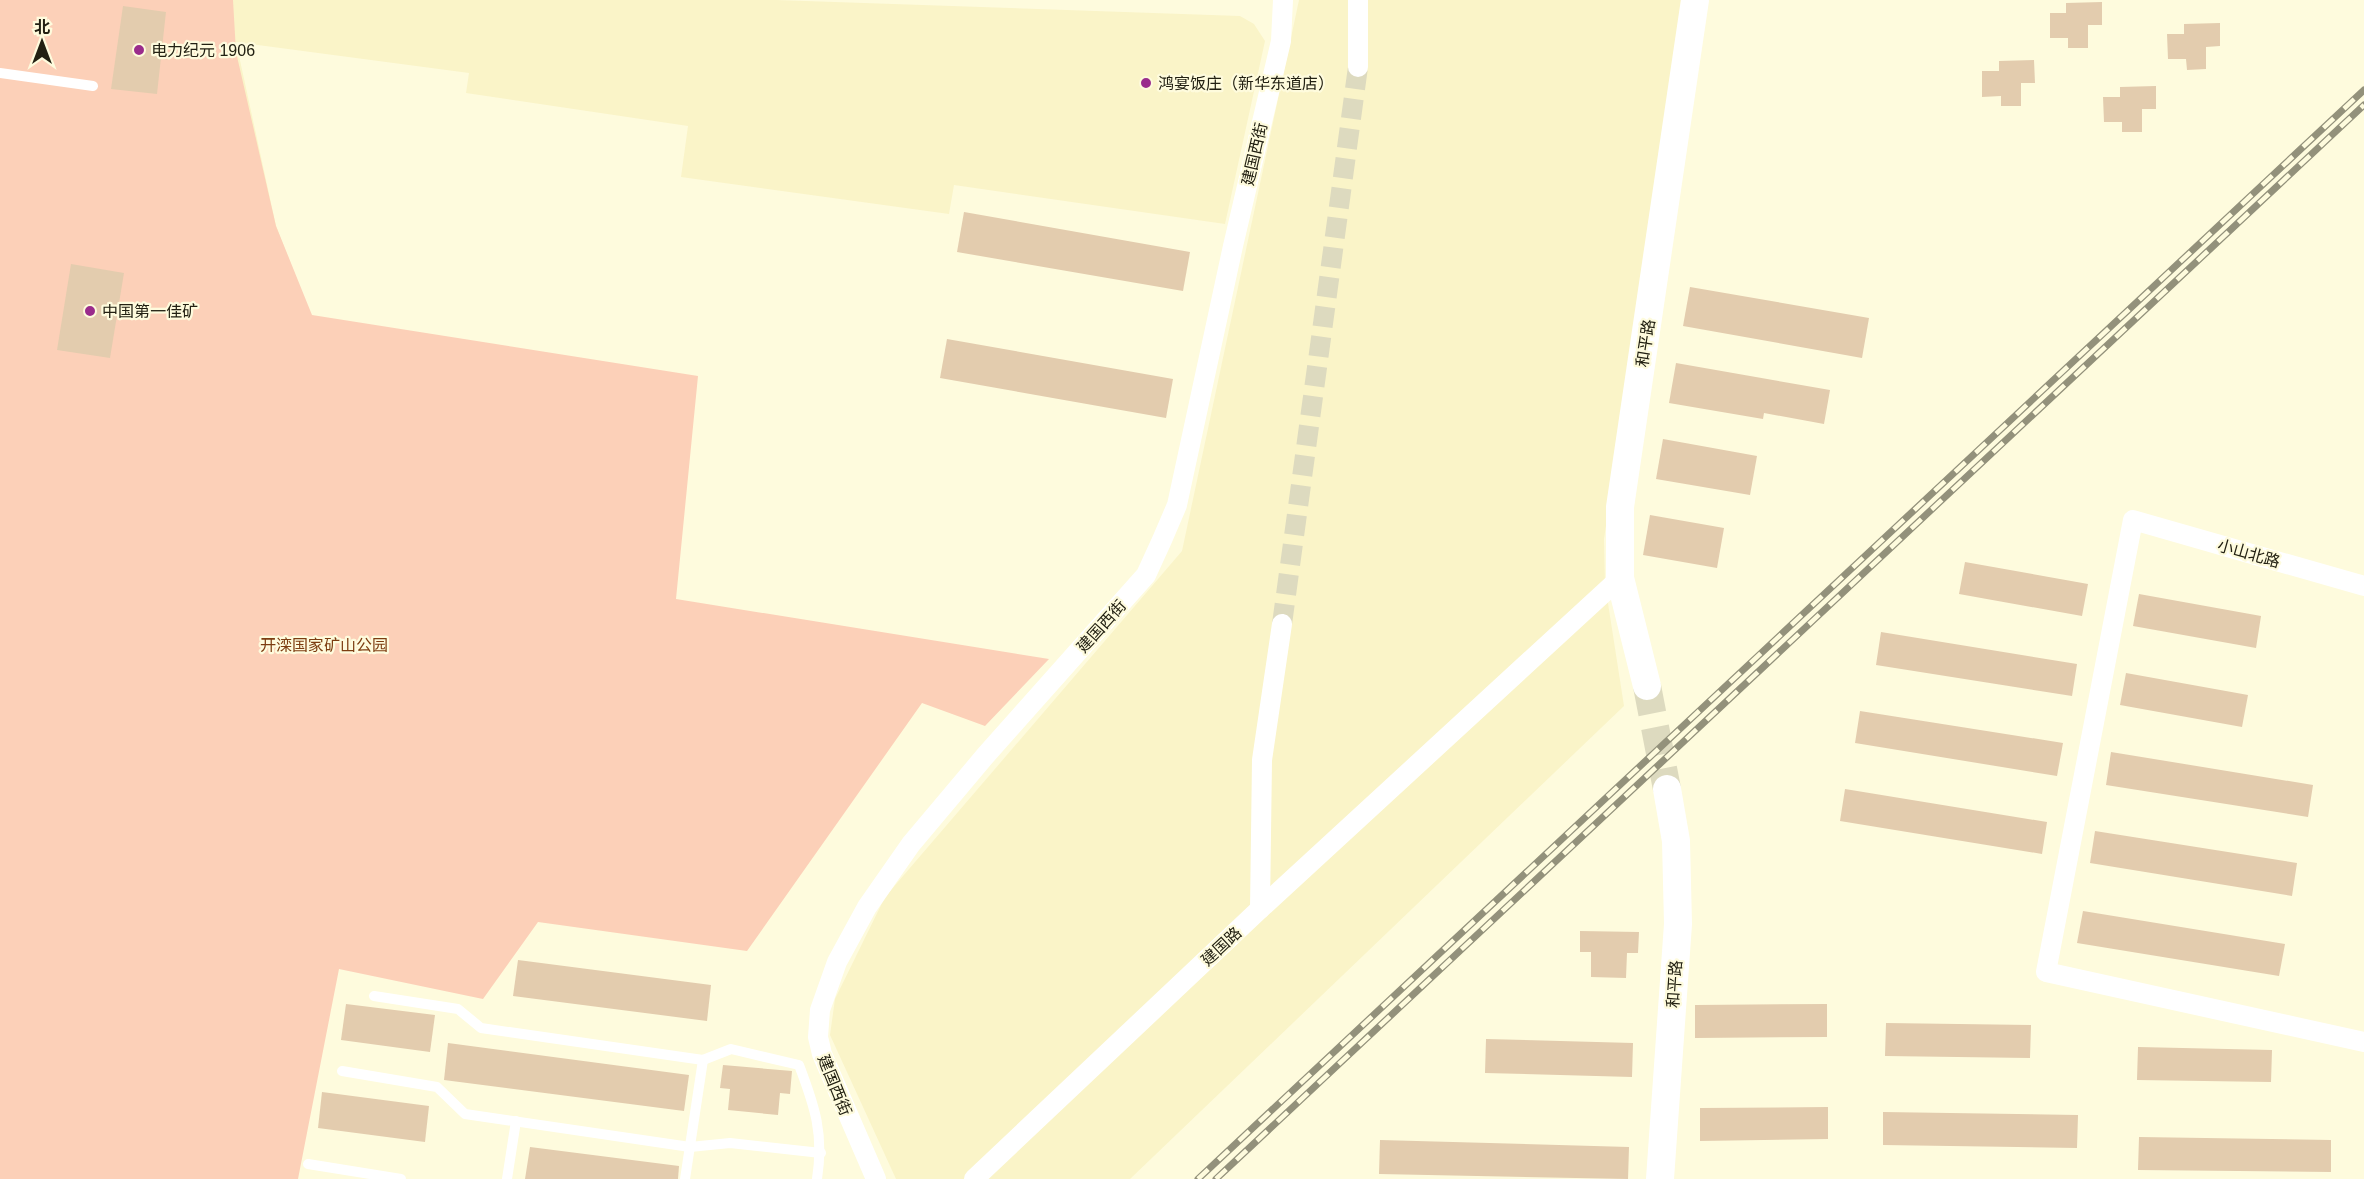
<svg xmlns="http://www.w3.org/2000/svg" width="2364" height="1179" font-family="Helvetica,'Noto Sans SC',sans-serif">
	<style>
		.built { fill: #faf4c8 }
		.green { fill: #fcd0b8 }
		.building { fill: #e3ccae }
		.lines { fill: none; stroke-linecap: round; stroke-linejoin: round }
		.street-tunnel { stroke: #dddabf; stroke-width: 20; stroke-dasharray: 20 10; stroke-linecap: butt }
		.secondary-tunnel { stroke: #dddabf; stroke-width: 28; stroke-dasharray: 28 14; stroke-linecap: butt }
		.lane { stroke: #fff; stroke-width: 10 }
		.street { stroke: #fff; stroke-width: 20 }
		.secondary { stroke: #fff; stroke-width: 28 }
		.rail-casing { stroke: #93917b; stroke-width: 7 }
		.rail { stroke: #fefbdd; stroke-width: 4.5; stroke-dasharray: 14; stroke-linecap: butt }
		.poi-dot { fill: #9a2c8c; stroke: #fefbdd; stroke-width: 2 }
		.labels { text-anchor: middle; stroke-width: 4.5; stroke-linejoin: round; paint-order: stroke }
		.poi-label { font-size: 16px; fill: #222012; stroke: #fefbdd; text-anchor: start }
		.street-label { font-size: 16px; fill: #222012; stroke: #fefbdd }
		.park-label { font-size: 16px; fill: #7d3d11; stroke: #fefbdd }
	</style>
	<rect width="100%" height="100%" fill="#fefbdd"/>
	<g class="built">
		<path d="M231,0L233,2V0H776L1240,16L1254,24L1265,41L1225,224L954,185L949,214L681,177L688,126L466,93L469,73L236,42L276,226L311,315L5,1179Z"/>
		<path d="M1299,0H1685L1604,539L1605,584L1624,706L1130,1179H896L830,1035L835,999L885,897L1182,551Z"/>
	</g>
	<path class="green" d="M0,0H233L236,52L276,226L312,315L698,376L676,599L1049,659L985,726L922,703L747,951L538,922L483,999L339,969L298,1179H0Z"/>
	<g class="building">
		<path d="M2102,2V25H2088V48H2068V38H2050V13H2066V3Z"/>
		<path d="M123,6L166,12L157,94L111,89Z"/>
		<path d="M2220,23V46L2206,47V69L2187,70L2186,59H2168L2167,34H2184V24Z"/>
		<path d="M2034,60L2035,83H2021V106H2001V96L1982,97V71H1999V61Z"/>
		<path d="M2156,86V109H2142V132H2122V122H2104L2103,97H2120V87Z"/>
		<path d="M964,212L1190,252L1183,291L957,252Z"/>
		<path d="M71,264L124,273L110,358L57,350Z"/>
		<path d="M1690,287L1869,318L1862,358L1683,326Z"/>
		<path d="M947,339L1173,379L1166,418L940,378Z"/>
		<path d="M1676,363L1830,390L1824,424L1764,413L1763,419L1669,403Z"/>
		<path d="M1663,439L1757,456L1750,495L1656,479Z"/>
		<path d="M1650,515L1724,528L1717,568L1643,555Z"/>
		<path d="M1965,562L2088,584L2082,616L1959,594Z"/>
		<path d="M2139,594L2261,616L2256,648L2133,626Z"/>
		<path d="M1881,632L2077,664L2072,696L1876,665Z"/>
		<path d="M2126,673L2248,695L2242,727L2120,705Z"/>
		<path d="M1860,711L2063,743L2057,776L1855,743Z"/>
		<path d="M2111,752L2313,785L2308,817L2106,785Z"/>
		<path d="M1845,789L2047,822L2042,854L1840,821Z"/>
		<path d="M2095,831L2297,863L2292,896L2090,863Z"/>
		<path d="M2083,911L2285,944L2279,976L2077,943Z"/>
		<path d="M1580,931L1639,932L1638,953H1627L1626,978L1591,977V952H1580Z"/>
		<path d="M518,960L711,985L707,1021L513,996Z"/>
		<path d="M346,1004L435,1015L430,1052L341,1040Z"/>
		<path d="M1827,1004V1037L1695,1038V1005Z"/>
		<path d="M1886,1023L2031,1025L2030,1058L1885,1056Z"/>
		<path d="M1486,1039L1633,1043L1632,1077L1485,1073Z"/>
		<path d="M448,1043L689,1075L684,1111L444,1080Z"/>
		<path d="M2138,1047L2272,1050L2271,1082L2137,1080Z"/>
		<path d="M723,1065L792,1071L790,1094L780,1093L778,1115L728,1110L730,1089L720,1088Z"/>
		<path d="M322,1092L429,1106L425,1142L318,1128Z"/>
		<path d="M1828,1107V1139L1700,1141V1108Z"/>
		<path d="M1883,1112L2078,1115L2077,1148L1883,1145Z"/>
		<path d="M2139,1137L2331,1140V1172L2138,1170Z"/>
		<path d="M1380,1140L1629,1147L1628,1179L1379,1174Z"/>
		<path d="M530,1147L679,1166L678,1179H525Z"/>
	</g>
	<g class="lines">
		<path class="street-tunnel" d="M1282,624L1358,67"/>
		<path class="secondary-tunnel" d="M1647,686L1667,789"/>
		<g class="lane">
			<path d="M0,73L93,86"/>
			<path d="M374,996L458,1009L481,1028L703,1060L731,1049L799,1065C815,1107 824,1134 817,1179"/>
			<path d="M342,1071L437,1087L465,1114L690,1147L730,1143L821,1153"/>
			<path d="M308,1164L401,1179"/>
			<path d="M507,1179L516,1121"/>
			<path d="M685,1179L703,1060"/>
		</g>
		<g class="street">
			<path d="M1358,0V67"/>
			<path d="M2364,586L2133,520L2046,972L2364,1042"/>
			<path d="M1260,909L1262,760L1282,624"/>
			<path d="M876,1179L822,1054L818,1037L820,1010L837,962L867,907L911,844L985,756L1146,575L1162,540L1177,505L1233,246L1281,41L1283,0"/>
			<path d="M974,1179L1260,909L1620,578"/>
		</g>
		<g class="secondary">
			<path d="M1647,686L1620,578V507L1695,0"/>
			<path d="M1660,1179L1678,924L1676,841L1667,789"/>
		</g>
		<defs>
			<g id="rail">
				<path d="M1198,1179L2364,90"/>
				<path d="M1216,1179L2364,105"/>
			</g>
		</defs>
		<use href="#rail" class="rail-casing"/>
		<use href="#rail" class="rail"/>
	</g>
	<g class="poi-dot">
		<circle cx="139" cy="50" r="6"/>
		<circle cx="1146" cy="83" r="6"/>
		<circle cx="90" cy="311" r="6"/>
	</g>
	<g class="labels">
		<g class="poi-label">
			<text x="151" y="56">电力纪元 1906</text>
			<text x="1158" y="89">鸿宴饭庄（新华东道店）</text>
			<text x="102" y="317">中国第一佳矿</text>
		</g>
		<g class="street-label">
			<text transform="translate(1254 154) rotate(-77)" y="6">建国西街</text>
			<text transform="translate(1645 343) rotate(-81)" y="6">和平路</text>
			<text transform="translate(2249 553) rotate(16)" y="6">小山北路</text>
			<text transform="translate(1101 626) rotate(-48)" y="6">建国西街</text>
			<text transform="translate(1221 946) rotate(-43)" y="6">建国路</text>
			<text transform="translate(1674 984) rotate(-86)" y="6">和平路</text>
			<text transform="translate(835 1085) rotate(68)" y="6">建国西街</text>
		</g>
		<g class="park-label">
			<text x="324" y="651">开滦国家矿山公园</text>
		</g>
	</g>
	<g transform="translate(42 42)" stroke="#fefbdd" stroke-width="4.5" paint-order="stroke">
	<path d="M0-4.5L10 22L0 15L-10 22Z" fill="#222012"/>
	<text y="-9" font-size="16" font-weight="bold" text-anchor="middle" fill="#222012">北</text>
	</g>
</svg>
